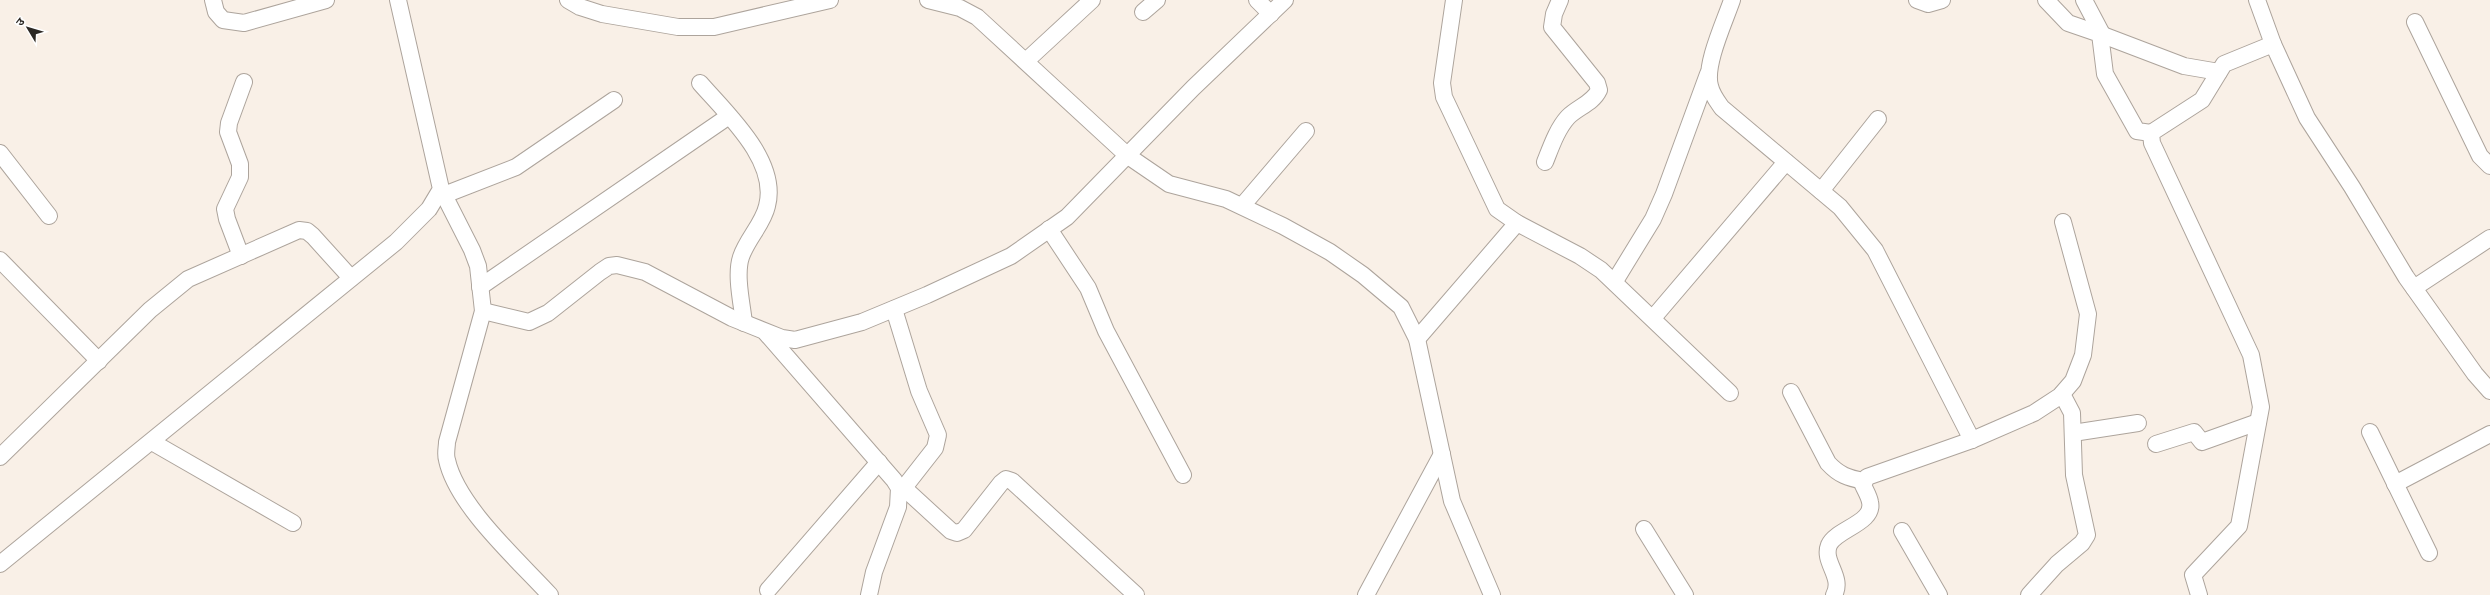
<svg xmlns="http://www.w3.org/2000/svg" width="2490" height="595" font-family="Figtree,'Noto Sans Devanagari',sans-serif">
	<style>
		.lines { fill: none; stroke-linecap: round; stroke-linejoin: round }
		.street-casing { stroke: #ada49c; stroke-width: 18 }
		.street { stroke: #fff; stroke-width: 16 }
	</style>
	<rect width="100%" height="100%" fill="#f9f0e7"/>
	<g class="lines">
		<defs>
			<g id="street">
				<path d="M213,0L216,12L223,20L244,23L326,0"/>
				<path d="M568,0L580,7L602,14L678,27H714L830,0"/>
				<path d="M928,0L960,8L977,17L1128,156L1169,184L1226,199L1283,226L1330,252L1363,275L1401,307L1417,339L1452,501L1492,595"/>
				<path d="M1257,0L1271,14"/>
				<path d="M1454,0L1442,83L1444,97L1497,209L1517,223L1580,256L1601,270L1730,393"/>
				<path d="M1732,0C1725,21 1704,65 1710,86C1712,95 1717,101 1722,108L1840,207L1875,250L1972,440"/>
				<path d="M1917,0L1928,4L1942,0"/>
				<path d="M2046,0L2068,23L2100,34L2105,74L2137,131L2151,133"/>
				<path d="M2084,0L2103,36"/>
				<path d="M1143,12L1157,0"/>
				<path d="M2415,22L2480,156L2490,166"/>
				<path d="M2100,34L2184,66L2219,72"/>
				<path d="M2273,44L2307,118L2352,187L2406,277L2475,374L2490,391"/>
				<path d="M1026,61L1092,0"/>
				<path d="M700,83C727,114 779,161 767,206C763,224 747,239 741,257C735,275 742,304 744,323"/>
				<path d="M0,153L49,216"/>
				<path d="M1545,162C1551,147 1557,129 1568,117C1578,107 1593,103 1599,90L1597,83L1552,27L1554,14L1560,0"/>
				<path d="M441,189L472,250L478,266L483,311L447,442C447,447 445,454 447,460C457,506 518,560 550,595"/>
				<path d="M1821,191L1878,119"/>
				<path d="M444,195L516,167L614,100"/>
				<path d="M1242,206L1306,131"/>
				<path d="M1049,229L1088,288L1106,331L1183,475"/>
				<path d="M241,256L227,219L225,209L240,177V164L228,132L229,123L244,82"/>
				<path d="M0,260L99,361"/>
				<path d="M1615,281L1653,219L1664,194L1708,74"/>
				<path d="M480,287L729,116"/>
				<path d="M2414,288L2490,238"/>
				<path d="M894,309L919,391L938,435L935,448L899,494"/>
				<path d="M483,311L529,322L548,313L600,272L609,266L617,265L645,272L732,318L782,338L795,340L862,322L927,295L1011,256L1067,217L1193,88L1285,0"/>
				<path d="M1653,318L1786,162"/>
				<path d="M766,333L894,480L899,488L898,507L874,572L869,595"/>
				<path d="M1417,339L1517,223"/>
				<path d="M1791,392L1828,463C1839,475 1848,478 1864,481"/>
				<path d="M2370,432L2429,553"/>
				<path d="M2073,433L2138,423"/>
				<path d="M152,442L293,523"/>
				<path d="M2156,444L2194,432L2202,442L2258,422"/>
				<path d="M0,457L150,310L188,279L299,230L307,231L313,236L351,278"/>
				<path d="M2395,484L2490,434"/>
				<path d="M904,488L951,531L957,533L964,530L1001,483L1006,479L1012,481L1136,595"/>
				<path d="M1644,529L1685,595"/>
				<path d="M1902,531L1939,595"/>
				<path d="M0,564L396,242L429,209L441,189L398,0"/>
				<path d="M768,590L879,462"/>
				<path d="M1366,595L1442,454"/>
				<path d="M1834,595C1844,577 1822,562 1829,545C1836,529 1875,523 1870,502C1869,496 1865,490 1863,485L1867,477L1972,440L2034,413L2060,396L2073,381L2083,355L2088,314L2063,222"/>
				<path d="M2029,595L2057,564L2082,543L2087,535L2074,475L2072,413L2062,394"/>
				<path d="M2199,595L2193,575L2239,526L2261,407L2251,355L2152,143L2151,133L2202,100L2224,64L2273,44L2257,0"/>
			</g>
		</defs>
		<use href="#street" class="street-casing"/>
		<use href="#street" class="street"/>
	</g>
	<g transform="translate(28 28) rotate(308)" stroke="#ffffff" stroke-width="3" paint-order="stroke">
	<path d="M0-3L7 15L0 10L-7 15Z" fill="#2b2824"/>
	<text y="-6" font-size="11" font-weight="bold" text-anchor="middle" fill="#2b2824">उ</text>
	</g>
</svg>
